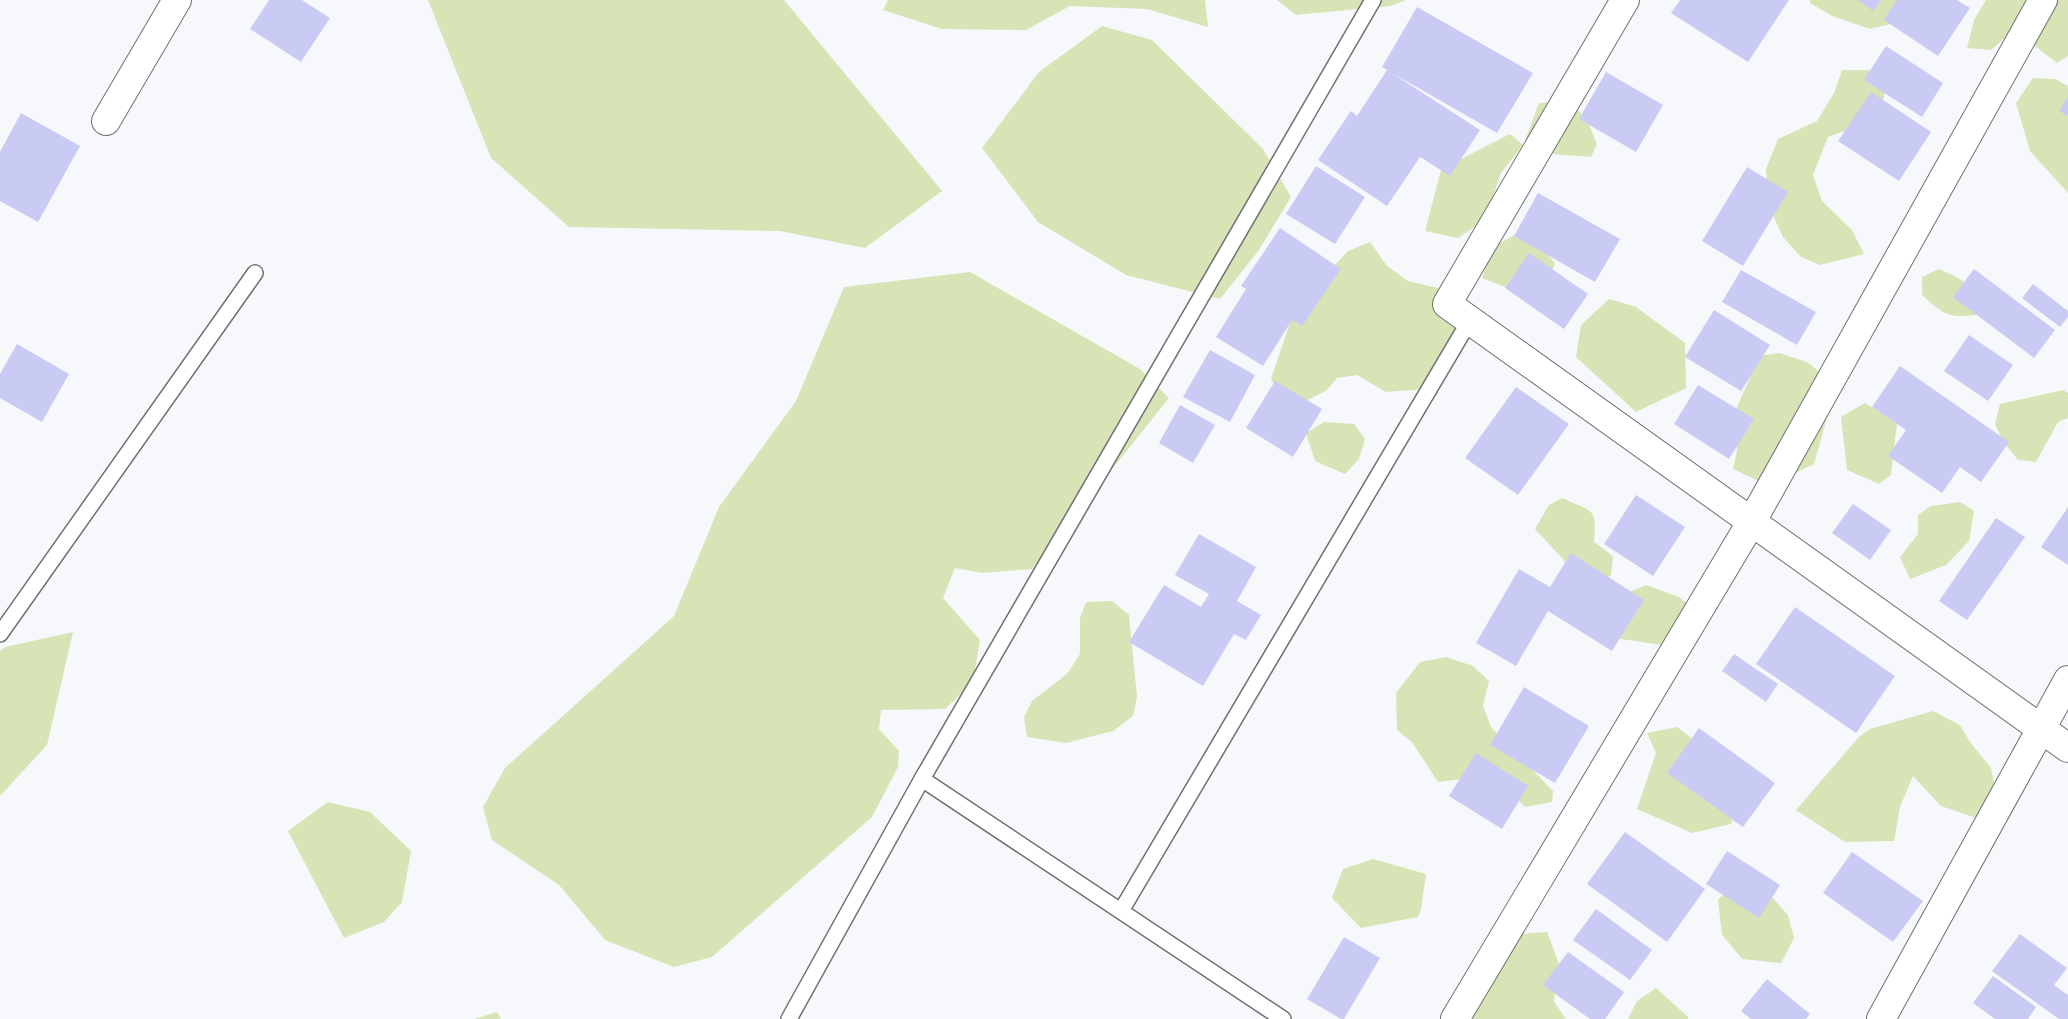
<svg xmlns="http://www.w3.org/2000/svg" width="2068" height="1019" font-family="'IBM Plex Sans',sans-serif">
	<style>
		.green { fill: #d7e4b6 }
		.building { fill: #cacbf5 }
		.lines { fill: none; stroke-linecap: round; stroke-linejoin: round }
		.service-casing { stroke: #707073; stroke-width: 18 }
		.minor-casing { stroke: #707073; stroke-width: 30 }
		.service { stroke: #fff; stroke-width: 15 }
		.minor { stroke: #fff; stroke-width: 28 }
	</style>
	<rect width="100%" height="100%" fill="#f7f8fb"/>
	<g class="green">
		<path d="M428,0H784L942,191L865,248L780,231L569,227L491,158Z"/>
		<path d="M888,0H1205L1208,27L1147,9L1070,6L1026,30L942,29L883,10Z"/>
		<path d="M1277,0H1406L1390,6L1296,15Z"/>
		<path d="M1810,0H1918L1928,15L1870,29L1832,16L1810,3Z"/>
		<path d="M1986,0H2034L2021,24L1991,50L1967,48L1974,20Z"/>
		<path d="M2053,0H2068V56L2057,63L2031,43Z"/>
		<path d="M1102,26L1152,40L1263,149L1291,197L1259,250L1220,299L1126,275L1038,222L982,148L1039,72Z"/>
		<path d="M1842,70H1874L1885,92L1879,119L1828,137L1813,175L1822,201L1852,230L1864,254L1820,265L1801,257L1783,237L1768,205L1766,169L1778,139L1817,121L1834,93Z"/>
		<path d="M2033,78L2055,79L2068,86V193L2030,151L2016,103Z"/>
		<path d="M1569,102L1586,118L1597,144L1591,157L1553,154L1526,138L1539,103Z"/>
		<path d="M1510,134L1523,145L1501,173L1485,220L1458,238L1425,231L1444,159H1461Z"/>
		<path d="M1524,229L1555,263L1549,277L1521,293L1482,278L1492,248Z"/>
		<path d="M1370,242L1387,266L1408,281L1460,293L1461,317L1445,358L1439,388L1386,392L1357,375L1337,378L1327,390L1296,406L1277,391L1271,379L1292,317L1312,289L1348,251Z"/>
		<path d="M1939,269C1964,280 1977,285 1977,315C1948,318 1944,315 1922,295V277Z"/>
		<path d="M970,272L1140,369L1169,398L1032,569L982,573L955,568L943,598L980,640L973,682L945,709L881,710L879,729L899,751L898,767L872,817L712,957L674,967L605,940L559,885L492,840L483,807L505,768L674,616L719,507L796,401L844,287Z"/>
		<path d="M1609,299L1636,307L1685,343L1686,388L1636,412L1576,357L1581,325Z"/>
		<path d="M1779,353L1807,362L1836,385L1814,464L1769,486L1733,469L1737,451L1735,412L1759,356Z"/>
		<path d="M2063,390L2068,393V418L2058,422L2036,462L2018,460L2004,443L1995,424L2000,404Z"/>
		<path d="M1865,403L1897,423L1891,475L1879,484L1847,470L1841,417Z"/>
		<path d="M1324,422L1354,424L1365,439L1359,459L1345,474L1315,461L1306,433Z"/>
		<path d="M1562,498C1592,512 1597,506 1594,542L1613,556L1611,575L1600,585L1577,581L1562,558L1535,529L1549,505Z"/>
		<path d="M1960,502L1974,511L1969,541L1946,565L1910,579L1900,557L1918,534V515L1931,506Z"/>
		<path d="M1646,585L1679,597L1693,608L1662,645L1621,639L1605,631L1622,595Z"/>
		<path d="M1112,601L1129,615L1137,697L1133,716L1113,731L1066,743L1027,737L1024,717L1032,701L1067,674L1080,654V618L1086,602Z"/>
		<path d="M73,632L47,745L0,796V651L5,647Z"/>
		<path d="M1446,657L1473,666L1489,681L1483,706L1491,727L1553,791L1552,802L1525,807L1505,787L1478,777L1438,782L1412,742L1397,730L1396,693L1420,662Z"/>
		<path d="M1933,711L1960,725L1970,742L1991,768L1998,801L1985,821L1941,806L1913,776L1900,807L1894,841L1845,842L1796,810L1859,737L1870,729Z"/>
		<path d="M1677,727L1714,755L1739,796L1731,824L1692,833L1637,809L1656,753L1647,733Z"/>
		<path d="M328,802L370,812L411,851L402,902L384,922L344,938L288,831Z"/>
		<path d="M1373,859L1426,874L1421,910L1418,917L1361,928L1332,898L1343,869Z"/>
		<path d="M1738,880L1771,896L1788,915L1794,938L1781,963L1742,959L1722,935L1718,900Z"/>
		<path d="M1547,932L1559,964L1554,1002L1566,1019H1473L1487,974L1493,936Z"/>
		<path d="M1656,988L1688,1017V1019H1628L1637,1001Z"/>
		<path d="M497,1012L501,1019H474Z"/>
	</g>
	<g class="building">
		<path d="M269,0H302L330,18L301,62L250,29Z"/>
		<path d="M1680,0H1789L1748,62L1671,13Z"/>
		<path d="M1858,0H1881L1873,11Z"/>
		<path d="M1897,0H1957L1970,8L1938,56L1884,20Z"/>
		<path d="M1417,7L1533,73L1497,133L1392,73L1480,130L1450,176L1403,146L1420,157L1387,206L1318,160L1351,111L1357,116L1387,70L1382,67Z"/>
		<path d="M1886,46L1943,83L1922,117L1864,80Z"/>
		<path d="M1606,72L1663,105L1636,152L1579,119Z"/>
		<path d="M1871,92L1931,132L1899,181L1838,141Z"/>
		<path d="M2068,96V116L2059,111Z"/>
		<path d="M21,113L80,146L38,222L0,201V152Z"/>
		<path d="M1316,166L1365,197L1335,244L1286,214Z"/>
		<path d="M1747,167L1788,192L1743,266L1702,241Z"/>
		<path d="M1538,193L1620,239L1595,282L1514,236Z"/>
		<path d="M1280,228L1341,269L1302,326L1292,320L1263,366L1216,337L1246,289L1241,286Z"/>
		<path d="M1529,253L1588,294L1564,329L1505,288Z"/>
		<path d="M1974,269L2055,330L2034,358L1953,297Z"/>
		<path d="M1741,270L1816,312L1797,345L1722,302Z"/>
		<path d="M2033,284L2068,311V317L2060,327L2022,298Z"/>
		<path d="M1714,310L1770,345L1741,391L1685,357Z"/>
		<path d="M1969,335L2013,365L1988,401L1944,371Z"/>
		<path d="M17,344L69,374L42,422L0,398V374Z"/>
		<path d="M1210,350L1255,375L1230,422L1183,397Z"/>
		<path d="M1900,366L2009,442L1981,482L1960,467L1942,493L1888,456L1906,430L1872,407Z"/>
		<path d="M1275,381L1322,409L1293,457L1246,428Z"/>
		<path d="M1698,385L1754,419L1729,459L1674,424Z"/>
		<path d="M1516,387L1569,424L1518,495L1465,458Z"/>
		<path d="M1180,405L1215,425L1193,463L1159,443Z"/>
		<path d="M1636,495L1685,527L1653,576L1604,544Z"/>
		<path d="M1853,504L1891,530L1870,560L1832,533Z"/>
		<path d="M2068,507V565L2041,547Z"/>
		<path d="M1996,518L2025,537L1967,620L1939,601Z"/>
		<path d="M1199,534L1256,567L1237,601L1261,615L1246,640L1234,634L1203,686L1129,642L1164,585L1201,607L1209,594L1175,575Z"/>
		<path d="M1571,553L1644,600L1612,651L1548,611L1516,666L1476,643L1519,569L1550,587Z"/>
		<path d="M1795,607L1895,676L1856,733L1756,664Z"/>
		<path d="M1734,654L1778,684L1766,702L1722,671Z"/>
		<path d="M1524,687L1589,726L1555,783L1490,745Z"/>
		<path d="M1699,728L1775,783L1743,827L1667,773Z"/>
		<path d="M1476,753L1528,786L1502,829L1449,796Z"/>
		<path d="M1625,832L1705,889L1667,942L1587,884Z"/>
		<path d="M1727,851L1780,885L1759,918L1706,884Z"/>
		<path d="M1852,852L1923,901L1893,942L1823,893Z"/>
		<path d="M1596,909L1652,950L1630,980L1573,940Z"/>
		<path d="M2020,934L2067,968L2054,985L2068,995V1019H2059L1992,971Z"/>
		<path d="M1344,937L1380,958L1344,1019H1341L1307,999Z"/>
		<path d="M1568,952L1624,992L1605,1019H1590L1543,985Z"/>
		<path d="M1993,976L2036,1007L2028,1019H1995L1973,1003Z"/>
		<path d="M1767,979L1810,1014L1806,1019H1751L1741,1011Z"/>
	</g>
	<g class="lines">
		<defs>
			<g id="service">
				<path d="M0,634L255,273"/>
				<path d="M922,779L1283,1019"/>
				<path d="M1121,911L1470,320"/>
				<path d="M789,1019L922,779L1373,0"/>
			</g>
			<g id="minor">
				<path d="M1625,0L1447,304L2068,748"/>
				<path d="M106,121L177,0"/>
				<path d="M1455,1019L1752,521L2043,0"/>
				<path d="M1881,1019L2068,680"/>
			</g>
		</defs>
		<use href="#service" class="service-casing"/>
		<use href="#minor" class="minor-casing"/>
		<use href="#service" class="service"/>
		<use href="#minor" class="minor"/>
	</g>
</svg>
